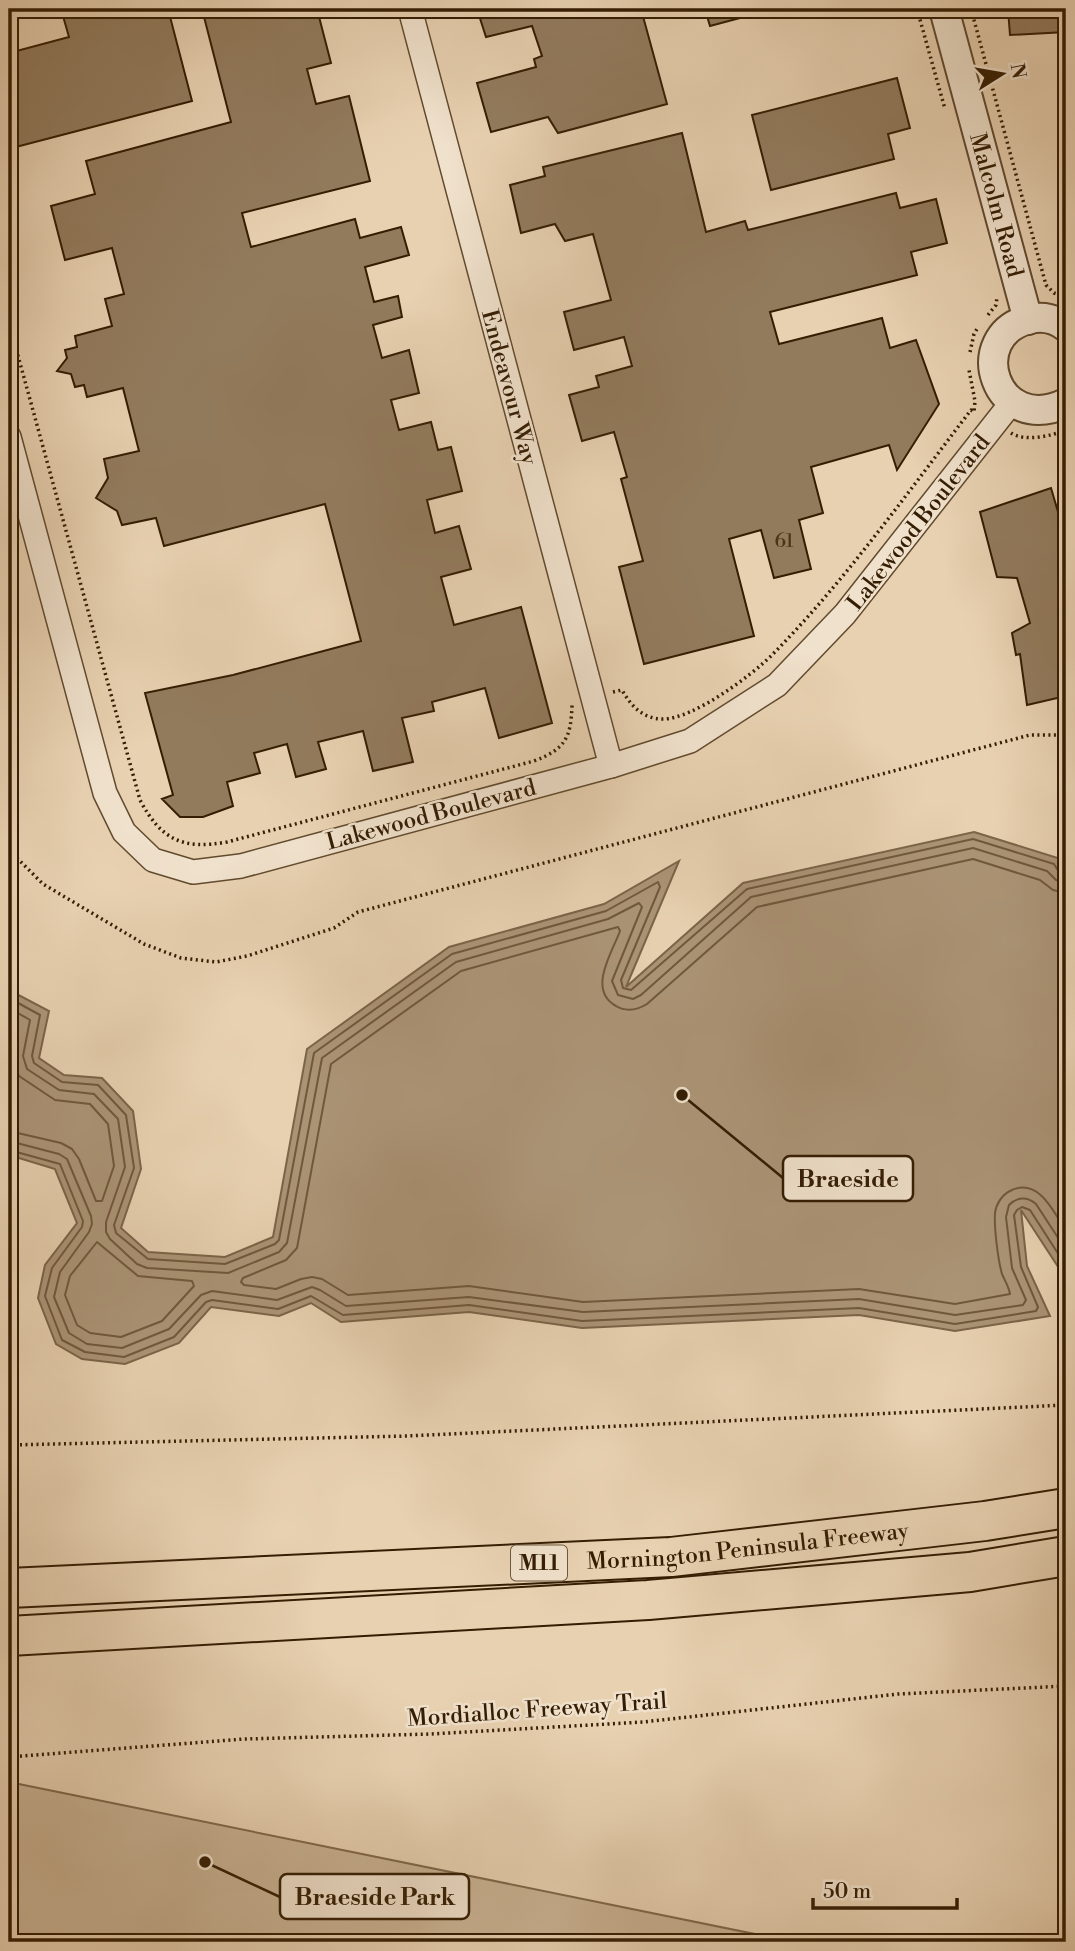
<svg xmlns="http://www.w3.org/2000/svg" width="1075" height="1951" font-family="'Libre Bodoni',serif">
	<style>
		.green { fill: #c9b293; stroke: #7e684b; stroke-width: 2 }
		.water { fill: #ab9476; stroke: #7b6448; stroke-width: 2 }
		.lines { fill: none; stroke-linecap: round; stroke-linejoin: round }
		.shore { stroke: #70583c; stroke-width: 2 }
		.building { fill: #927b5d; stroke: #341d03; stroke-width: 2 }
		.minor-casing { stroke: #614a2e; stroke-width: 26 }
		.tertiary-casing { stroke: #614a2e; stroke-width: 32 }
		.motorway-casing { stroke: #341d03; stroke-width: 42 }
		.path { stroke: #341d03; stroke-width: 3.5; stroke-dasharray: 2 3.5; stroke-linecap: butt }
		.minor { stroke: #f0e1cc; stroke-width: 23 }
		.tertiary { stroke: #f0e1cc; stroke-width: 28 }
		.motorway { stroke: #e8d1b1; stroke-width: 38 }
		.labels { text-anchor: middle; stroke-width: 5; stroke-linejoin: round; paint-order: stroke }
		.number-label { font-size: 19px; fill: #4c341a }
		.shield { fill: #f0e1cc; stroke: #6c583f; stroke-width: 2 }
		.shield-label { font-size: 21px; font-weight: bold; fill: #341d03 }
		.street-label { font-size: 23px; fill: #341d03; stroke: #f0e1cc }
		.leader { fill: none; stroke: #341d03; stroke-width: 2.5 }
		.callout-dot { fill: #341d03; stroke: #f0e1cc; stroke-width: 2.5 }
		.callout { fill: #f0e1cc; stroke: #341d03; stroke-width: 2.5 }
		.callout-label { font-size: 24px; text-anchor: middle; font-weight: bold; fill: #341d03 }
	</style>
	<rect width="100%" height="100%" fill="#e8d1b1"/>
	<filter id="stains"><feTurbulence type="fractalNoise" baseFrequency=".00286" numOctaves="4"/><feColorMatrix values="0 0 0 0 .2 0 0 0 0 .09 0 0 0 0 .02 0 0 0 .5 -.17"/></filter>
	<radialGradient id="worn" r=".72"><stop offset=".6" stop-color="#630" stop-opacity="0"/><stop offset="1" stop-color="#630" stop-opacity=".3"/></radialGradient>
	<path class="green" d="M9,1782L794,1942H9Z"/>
	<path class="water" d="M974,832L1061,859L1066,875V1279L1021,1210L1027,1266L1050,1316L955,1331L859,1315L582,1328L469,1312L341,1322L311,1303L279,1316L211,1307L179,1343L125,1364L82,1359L56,1344L38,1298L45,1265L77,1223L55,1169L9,1155V990L49,1011L39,1058L64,1075L102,1078L133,1111L141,1169L121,1228L148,1252L225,1257L273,1237L307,1049L449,947L604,904L679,861L626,987L743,883Z"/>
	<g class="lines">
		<g class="shore">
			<path d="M1066,893L1053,890L1040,880L973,859L757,907L647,1004C637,1010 626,1012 616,1006C587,990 612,953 620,931L618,927L461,971L331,1064L297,1248L286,1260L243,1278L241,1282L244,1285L276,1289L301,1279L312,1277L322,1279L348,1295L469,1286L583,1302L859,1289L955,1304L1010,1294C1009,1287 1005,1281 1002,1274C998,1260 994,1228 995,1213C996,1204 1002,1195 1010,1191C1038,1176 1054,1212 1066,1231"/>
			<path d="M9,998L40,1015L32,1056L34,1063L62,1082L98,1085L126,1115L134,1168L114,1225L116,1233L148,1259L225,1264L275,1244L279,1240L314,1053L452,954L606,911L658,882L660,887L621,980L623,988L631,990L747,889L973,839L1054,864L1059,872L1066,873"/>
			<path d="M9,1008L30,1020L23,1056L27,1069L59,1090L94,1094L118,1119L125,1167L106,1222V1232L110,1239L137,1264L147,1268L228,1273L279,1252L287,1243L322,1058L456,962L608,919L639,903L642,907L612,981L618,995L633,999L641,995L751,897L973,848L1047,871L1056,880L1066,882"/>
			<path d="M9,1019L18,1026L12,1058L19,1076L55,1100L90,1104L108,1124L114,1166L102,1201H96L79,1159L72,1149L61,1143L9,1131"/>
			<path d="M9,1141L59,1154L67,1159L91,1216L92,1224L89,1232L60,1272L54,1297L69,1333L87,1344L122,1348L169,1329L201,1295L212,1291L277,1300L312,1287L320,1290L346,1306L469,1297L583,1312L859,1299L955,1315L1023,1305L1026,1300L1012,1268L1006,1217L1009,1205C1017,1197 1027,1196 1036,1204L1066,1250"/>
			<path d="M9,1150L60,1164L83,1221L82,1227L52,1268L45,1296L62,1340L85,1352L124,1357L174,1337L206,1302L212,1300L278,1309L311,1296L343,1315L469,1305L582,1321L859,1308L955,1324L1036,1311L1038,1307L1021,1267L1014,1215L1017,1210L1022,1207L1030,1210L1066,1266"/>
			<path d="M97,1242L138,1276L192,1281L194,1286L162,1321L121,1337L90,1333L77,1325L65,1295L70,1276Z"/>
		</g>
	</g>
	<g class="building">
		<path d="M61,9H168L192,101L12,148L9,136V53L69,37Z"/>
		<path d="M202,9H317L331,63L307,69L316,104L349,96L370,181L242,213L251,247L355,219L360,238L401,227L409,255L365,267L374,302L398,296L402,317L373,325L382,358L409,350L419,393L391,400L399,430L431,422L438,450L451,447L462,491L427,500L435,533L459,526L471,569L441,577L454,625L521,607L552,723L499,738L485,688L432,702L434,711L402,718L413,762L373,771L363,731L318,742L326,769L296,777L287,744L254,753L260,773L227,782L233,806L203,817H180L162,799L173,795L145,693L233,675L361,641L325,504L164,546L156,518L122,525L117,511L96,498L108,478L104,459L139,451L123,388L87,397L84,385L75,387L71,374L57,371L67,358L65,350L77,347L75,336L112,326L105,299L124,294L112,248L65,260L51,206L95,194L86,161L231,122Z"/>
		<path d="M477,9H641L667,104L558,133L548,117L491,132L477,83L536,67L534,59L542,56L532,26L486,37Z"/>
		<path d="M705,9H754L755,14L710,26Z"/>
		<path d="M1008,9H1066V32L1010,35Z"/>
		<path d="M897,78L910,128L888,134L894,159L771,190L752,115Z"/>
		<path d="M682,133L706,232L745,221L748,230L896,193L900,208L936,199L947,243L911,252L917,275L770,312L779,344L882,318L890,348L916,340L939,404L897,470L889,445L811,467L823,513L799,520L811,569L774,578L761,530L729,539L754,636L644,664L619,567L643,561L621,479L627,477L614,432L582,441L569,395L599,387L596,376L632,366L624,337L574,350L564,312L611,300L593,234L565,241L555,224L521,233L510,185L545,176L543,167Z"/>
		<path d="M1051,488L1066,539V696L1027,705L1020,654L1016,655L1012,633L1030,623L1017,578L997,577L980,512Z"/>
	</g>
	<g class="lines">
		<defs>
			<g id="minor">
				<path d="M410,9L611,766"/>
				<path d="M9,437L105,793L124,832L153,860L193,872L241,866L611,766L690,741L777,685L845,614L1012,402"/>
			</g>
			<g id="tertiary">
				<path id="s1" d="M944,9L1028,320"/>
				<path d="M1066,327C1056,319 1043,316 1030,319C963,335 995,437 1066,403"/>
			</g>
			<g id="motorway">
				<path id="s2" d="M9,1588L671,1557L985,1521L1066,1508"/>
				<path d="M9,1636L648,1600L970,1572L1066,1556"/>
			</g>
		</defs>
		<use href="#minor" class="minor-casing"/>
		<use href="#tertiary" class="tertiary-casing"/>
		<use href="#motorway" class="motorway-casing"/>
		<g class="path">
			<path d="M917,9L945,109"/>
			<path d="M971,9L1046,285L1054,293L1066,297"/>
			<path d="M988,315L996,305L997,297"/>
			<path d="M9,323L140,800C161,840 183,850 227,842L534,761C566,749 571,737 572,705"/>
			<path d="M970,352L974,334L977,329"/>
			<path d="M1011,433C1024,442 1052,436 1066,430"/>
			<path d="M613,692L622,690C631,706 643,719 663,719C693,719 751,676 772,655C845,581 908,492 971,410L974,412L975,401L969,370"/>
			<path d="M9,850L43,884L144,944L181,958L216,962L247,956L334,928L358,912L1030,735H1066"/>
			<path d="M9,1445L407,1436L1066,1405"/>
			<path d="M9,1757L244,1739L431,1734L643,1722L898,1694L1066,1686"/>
		</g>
		<use href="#minor" class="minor"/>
		<use href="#tertiary" class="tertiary"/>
		<use href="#motorway" class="motorway"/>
	</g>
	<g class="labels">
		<g class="number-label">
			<text x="784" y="547">61</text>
		</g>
		<rect class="shield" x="511" y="1545.5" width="56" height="35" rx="5"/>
		<g class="shield-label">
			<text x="539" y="1570">M11</text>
		</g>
		<g class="street-label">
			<text dy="8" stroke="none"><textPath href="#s1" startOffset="203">Malcolm Road</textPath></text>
			<text transform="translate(510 387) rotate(75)" y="8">Endeavour Way</text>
			<text transform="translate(918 522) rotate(-52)" y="8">Lakewood Boulevard</text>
			<text transform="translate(431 814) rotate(-15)" y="8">Lakewood Boulevard</text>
			<text dy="8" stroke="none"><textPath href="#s2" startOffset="740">Mornington Peninsula Freeway</textPath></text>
			<text transform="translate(537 1709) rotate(-4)" y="8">Mordialloc Freeway Trail</text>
		</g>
	</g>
	<path class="leader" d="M682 1095L783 1178M205 1862L280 1897"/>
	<g class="callout-dot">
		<circle cx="682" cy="1095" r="7"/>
		<circle cx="205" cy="1862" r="7"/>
	</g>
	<g class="callout">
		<rect x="783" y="1156" width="130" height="45" rx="7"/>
		<rect x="280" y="1874" width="189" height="45" rx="7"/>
	</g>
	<g class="callout-label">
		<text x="848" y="1187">Braeside</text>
		<text x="375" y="1905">Braeside Park</text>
	</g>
	<rect width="1075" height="1951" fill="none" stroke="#e8d1b1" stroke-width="35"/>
	<rect x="10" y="10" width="1054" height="1930" fill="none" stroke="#341d03" stroke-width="3.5"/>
	<rect x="18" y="18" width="1040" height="1916" fill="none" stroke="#341d03" stroke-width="2"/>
	<g transform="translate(1002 74) rotate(79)" stroke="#f0e1cc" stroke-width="5" paint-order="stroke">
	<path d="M0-5L12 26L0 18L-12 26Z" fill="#341d03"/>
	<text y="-10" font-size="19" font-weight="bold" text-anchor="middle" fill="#341d03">N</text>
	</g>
	<path d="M813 1898v10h144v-10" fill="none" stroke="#341d03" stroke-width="3.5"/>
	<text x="823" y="1898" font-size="21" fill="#341d03" stroke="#f0e1cc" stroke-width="5" paint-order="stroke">50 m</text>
	<rect width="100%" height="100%" filter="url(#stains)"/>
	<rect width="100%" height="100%" fill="url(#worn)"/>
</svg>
